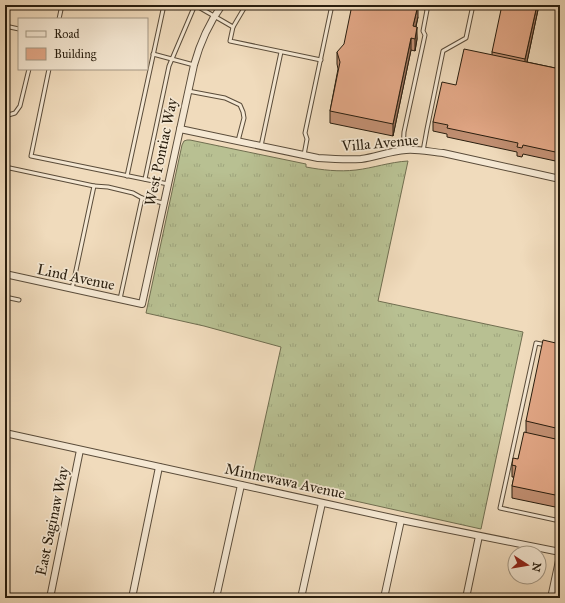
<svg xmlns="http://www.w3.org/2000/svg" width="565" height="603" font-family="'IM FELL Great Primer',serif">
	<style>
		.grass { fill: url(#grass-tufts); stroke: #706e50 }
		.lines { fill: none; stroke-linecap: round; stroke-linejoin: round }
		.service-casing { stroke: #5a4c3a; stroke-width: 5 }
		.minor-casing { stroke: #5a4c3a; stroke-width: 8 }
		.service { stroke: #f5e8d3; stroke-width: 3 }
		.minor { stroke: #f5e8d3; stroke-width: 6 }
		.wall { fill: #c29073; stroke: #281d0e }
		.shaded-wall { fill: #9e755e; stroke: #281d0e }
		.building { fill: #e2a786; stroke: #281d0e }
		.labels { text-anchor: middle; stroke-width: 3.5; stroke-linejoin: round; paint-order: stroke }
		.street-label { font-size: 15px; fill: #281d0e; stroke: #f5e8d3 }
	</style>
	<defs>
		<pattern id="grass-tufts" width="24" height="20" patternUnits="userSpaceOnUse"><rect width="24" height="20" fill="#b8c092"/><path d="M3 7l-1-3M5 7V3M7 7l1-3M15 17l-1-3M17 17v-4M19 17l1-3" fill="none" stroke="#9ea57d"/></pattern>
	</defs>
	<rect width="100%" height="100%" fill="#f0dbbc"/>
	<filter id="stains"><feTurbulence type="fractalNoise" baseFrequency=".005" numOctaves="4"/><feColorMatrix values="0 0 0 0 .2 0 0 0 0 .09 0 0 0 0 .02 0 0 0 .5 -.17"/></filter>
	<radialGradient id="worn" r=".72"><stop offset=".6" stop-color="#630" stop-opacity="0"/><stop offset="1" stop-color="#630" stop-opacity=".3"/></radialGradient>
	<path class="grass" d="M187,140H190L306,164V167C322,170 339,172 356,170C373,168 390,162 408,161L378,301L523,332L481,529L252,478L281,347L204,326L146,313L182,145L184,141Z"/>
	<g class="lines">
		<defs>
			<g id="service">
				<path d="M195,5L233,27"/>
				<path d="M246,5L233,27L230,41L321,60"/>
				<path d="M59,19L62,5"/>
				<path d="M5,26L19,29"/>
				<path d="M153,54L194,65"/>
				<path d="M49,69L31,156L168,184"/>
				<path d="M188,91L225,98L240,105L243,112L244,118L238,141"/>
				<path d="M5,116L15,113L20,106L29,69"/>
				<path d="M261,146L281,52"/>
				<path d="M403,150L404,132L425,35L423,31L427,10L423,5"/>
				<path d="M423,151L427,129L443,51L466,38L473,5"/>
				<path d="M304,155L307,139L305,133L332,5"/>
				<path d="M5,168V167L94,186L72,289"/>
				<path d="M127,176L164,5"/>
				<path d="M145,179L169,66L195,5"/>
				<path d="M94,186L108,187L133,193L142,198L163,203"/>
				<path d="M5,297L19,300"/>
				<path d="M120,299L142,198"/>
				<path d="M546,345L536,343L500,508L560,521"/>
				<path d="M557,346L560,330"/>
			</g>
			<g id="minor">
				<path d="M180,129L318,158C332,159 346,160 361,159C376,157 390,151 406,150C418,149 431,152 443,153L560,179"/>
				<path d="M5,274L142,304L194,65C200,43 209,23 222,5"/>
				<path d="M5,433L401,520L560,552"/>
				<path d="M50,598L80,450"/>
				<path d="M132,598L159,467"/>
				<path d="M216,598L241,485"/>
				<path d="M301,598L322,503"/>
				<path d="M384,598L401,520"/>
				<path d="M466,598L479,536"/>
				<path d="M551,598L560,556"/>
			</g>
		</defs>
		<use href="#service" class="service-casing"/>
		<use href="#minor" class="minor-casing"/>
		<use href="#service" class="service"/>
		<use href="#minor" class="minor"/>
	</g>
	<g class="wall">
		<path d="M516,5H539L527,62L560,69V162L523,154L522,157L517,156V152L447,137V134L433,131V122L456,85L492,55V52L516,8Z"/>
		<path d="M418,17L416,27L417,39L415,51L411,50L393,136L330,123V111L338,69L337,64V52Z"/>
		<path d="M560,344V508L512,498V486L514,477H512V465L518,459L526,432V421Z"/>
	</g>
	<g class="shaded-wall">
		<path d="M418,5V17L413,38V26Z"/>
		<path d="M537,5H539L525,71V59Z"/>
		<path d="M417,27V39L415,51V39Z"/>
		<path d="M411,38V50L393,136V124Z"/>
	</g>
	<g class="building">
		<path d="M352,5H418L413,26L417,27L415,39L411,38L393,124L330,111L340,62L337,52L344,44Z"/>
		<path d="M502,5L516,8V5H537L525,59L492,52Z"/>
		<path d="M464,49L560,69V153L523,145L522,148L517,147L518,143L447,128L448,125L433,122L442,82L456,85Z"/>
		<path d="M543,340L560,344V429L526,421Z"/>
		<path d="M524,432L560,440V496L512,486L516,466L512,465L513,458L518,459Z"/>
	</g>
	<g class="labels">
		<g class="street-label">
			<text transform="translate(380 143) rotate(-5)" y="5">Villa Avenue</text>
			<text transform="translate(161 152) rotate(-78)" y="5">West Pontiac Way</text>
			<text transform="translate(76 277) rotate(12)" y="5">Lind Avenue</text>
			<text transform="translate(285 481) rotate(12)" y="5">Minnewawa Avenue</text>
			<text transform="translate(52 521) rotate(-78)" y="5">East Saginaw Way</text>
		</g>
	</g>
	<rect width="565" height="603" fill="none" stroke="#f0dbbc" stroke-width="20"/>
	<rect x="6" y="6" width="553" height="591" fill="none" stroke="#281d0e" stroke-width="2"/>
	<rect x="10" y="10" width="545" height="583" fill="none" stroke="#281d0e"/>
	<rect x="18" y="18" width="130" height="52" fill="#f5e8d3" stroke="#a39784"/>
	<rect x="26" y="31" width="20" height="6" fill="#f5e8d3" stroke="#a39784"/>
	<text x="54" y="38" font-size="12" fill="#281d0e">Road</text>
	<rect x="26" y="48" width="20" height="12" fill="#e2a786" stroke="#a39784"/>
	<text x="54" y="58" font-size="12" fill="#281d0e">Building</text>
	<g transform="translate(527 565) rotate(102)"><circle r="19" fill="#f5e8d3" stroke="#a39784"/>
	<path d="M0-3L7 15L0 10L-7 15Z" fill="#8f2418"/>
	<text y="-6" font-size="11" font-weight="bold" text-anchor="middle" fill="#281d0e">N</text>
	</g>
	<rect width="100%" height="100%" filter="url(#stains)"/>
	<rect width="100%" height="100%" fill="url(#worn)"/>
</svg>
